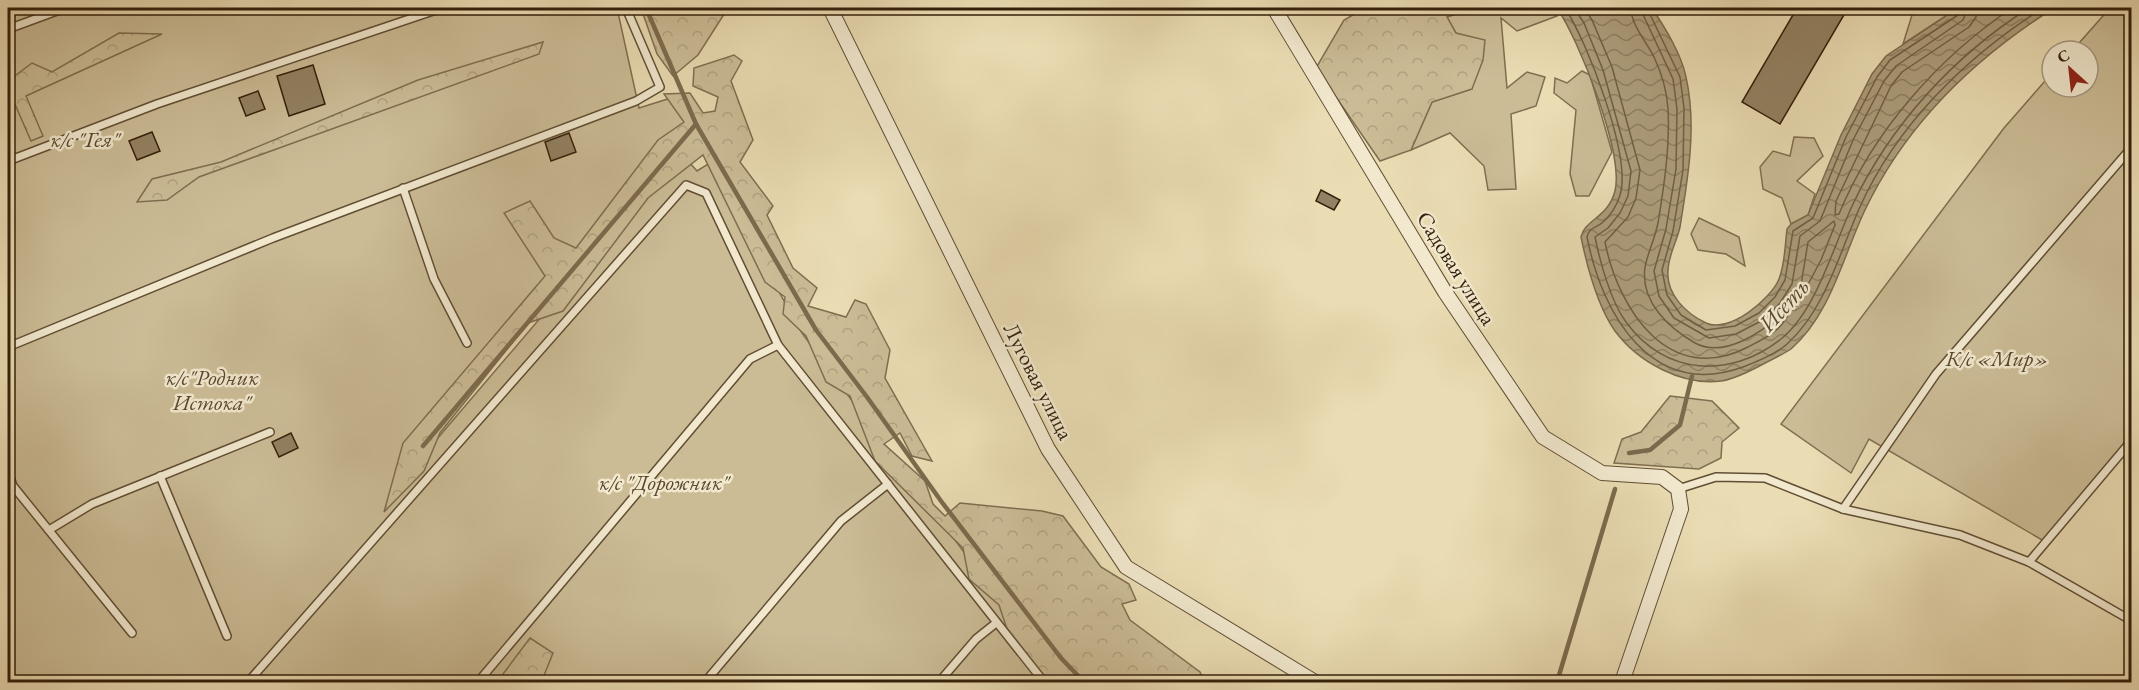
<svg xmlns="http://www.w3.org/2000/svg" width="2139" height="690" font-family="'EB Garamond',serif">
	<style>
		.green { fill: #cbbc96; stroke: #7f6e50; stroke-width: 1.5 }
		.forest { fill: url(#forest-crowns); stroke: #7f6e50; stroke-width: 1.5 }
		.water { fill: url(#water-waves); stroke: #7c6a4d; stroke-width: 1.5 }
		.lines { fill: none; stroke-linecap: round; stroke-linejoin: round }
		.shore { stroke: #705e42; stroke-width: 1.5 }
		.stream { stroke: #7c6a4d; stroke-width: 4.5 }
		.building { fill: #928162; stroke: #331f0a; stroke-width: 1.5 }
		.service-casing { stroke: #614e34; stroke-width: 10 }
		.minor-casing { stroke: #614e34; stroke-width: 16 }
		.service { stroke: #f1e8ce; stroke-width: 7 }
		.minor { stroke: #f1e8ce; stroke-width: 14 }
		.labels { text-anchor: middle; stroke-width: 5; stroke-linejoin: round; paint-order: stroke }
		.park-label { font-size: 22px; font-style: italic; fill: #59462d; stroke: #f1e8ce }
		.street-label { font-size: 22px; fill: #331f0a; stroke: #f1e8ce }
		.water-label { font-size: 24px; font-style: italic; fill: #5d4b31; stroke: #f1e8ce }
	</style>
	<defs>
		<pattern id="forest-crowns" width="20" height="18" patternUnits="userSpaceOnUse" patternTransform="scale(1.5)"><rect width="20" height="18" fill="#cbbc96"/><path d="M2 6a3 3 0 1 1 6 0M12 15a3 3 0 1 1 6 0" fill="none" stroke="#afa180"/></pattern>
		<pattern id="water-waves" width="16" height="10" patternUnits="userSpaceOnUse" patternTransform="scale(1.5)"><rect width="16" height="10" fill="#ac9c7a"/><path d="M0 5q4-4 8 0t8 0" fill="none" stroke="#8d7f62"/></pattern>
	</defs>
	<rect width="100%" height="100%" fill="#eadcb3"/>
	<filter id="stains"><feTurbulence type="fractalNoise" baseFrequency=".00333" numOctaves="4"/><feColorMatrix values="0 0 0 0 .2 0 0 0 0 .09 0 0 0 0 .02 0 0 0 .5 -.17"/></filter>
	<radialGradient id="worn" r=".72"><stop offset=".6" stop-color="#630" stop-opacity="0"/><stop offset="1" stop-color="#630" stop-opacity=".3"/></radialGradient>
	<g class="green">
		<path d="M8,8H617L639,108L671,98L688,124L414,451L408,473L681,153L697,171L708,164L802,333L1060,682H8Z"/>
		<path d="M1473,8H1554L1557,16L1517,31L1501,18L1507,88L1527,72L1545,77L1536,106L1511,114L1516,189L1488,190L1484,166L1450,133L1411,150L1432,102L1472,89L1456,33L1447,17Z"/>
		<path d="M1925,8H1958L1903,44L1912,15Z"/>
		<path d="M2110,8H2131V446L2049,544L1869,439L1851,473L1781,424L2004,128L2052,73V87H2088V51H2072Z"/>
		<path d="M1582,71L1590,75L1612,152L1589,196H1576L1570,174L1576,110L1554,93L1555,78L1567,83Z"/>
		<path d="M1794,137L1814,138L1823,156L1797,181L1815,194L1808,215L1791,224L1782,198L1763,189L1760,167L1773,151L1790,156Z"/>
		<path d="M1699,218L1739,237L1745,266L1726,254L1698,250L1691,234Z"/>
	</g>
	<g class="forest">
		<path d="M641,8H728L698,55L673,76L657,54Z"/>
		<path d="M1365,8H1473L1447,17L1456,33L1485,40L1483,60L1472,89L1432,102L1411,150L1380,161L1316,68L1344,20Z"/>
		<path d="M119,33L162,34L26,96L43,136L31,141L14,102L8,99V81L32,63L52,72Z"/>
		<path d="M543,42L539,54L199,177L167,200L137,202L152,179L221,162L418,80Z"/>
		<path d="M734,55L742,61L731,81L753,140L740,162L773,206L767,215L793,268L817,288L808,306L846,317L855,300L866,304L890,350L885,378L932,461L912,456L900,433L884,444L925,481L933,504L945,516L960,503L1042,511L1063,516L1101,567L1129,584L1136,600L1122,604L1130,620L1200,672L1204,682H1048L1007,629L999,605L969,579L963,548L875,461L850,396L826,382L806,336L783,314L785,297L765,282L703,155L648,198L563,311L528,323L440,433L424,471L384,512L403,443L545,276L504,213L530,201L554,238L576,248L658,140L684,122L664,94L690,93L703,113L715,111L718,97L693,86L694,68Z"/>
		<path d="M1670,396L1712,401L1739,428L1722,442L1721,458L1699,469L1614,463L1622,439L1641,432Z"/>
		<path d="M530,638L553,653L543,678L552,682H497Z"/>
	</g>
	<path class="water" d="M1557,8H1652C1665,28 1681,53 1686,77C1697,126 1688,178 1680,227C1677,241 1668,256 1668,271C1666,295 1687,314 1706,323C1729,334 1771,299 1779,279C1785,264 1785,245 1787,229L1791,224L1808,215L1841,135L1872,74L1886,56L1958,8H2054C1975,58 1906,124 1865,210C1843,256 1831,314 1791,349C1784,354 1774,358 1767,362C1754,369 1736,379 1721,381C1682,386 1638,362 1615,331C1598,307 1587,266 1581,237C1585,219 1608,218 1615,191C1624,153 1579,40 1557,8Z"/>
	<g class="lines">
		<g class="shore">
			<path d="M1565,8C1587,41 1632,157 1620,195C1617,205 1611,215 1603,222C1597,228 1589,227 1587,237C1602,314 1651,400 1743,367C1756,362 1776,354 1787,344C1825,310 1839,254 1859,209C1896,125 1967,56 2043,8"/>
			<path d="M1574,8L1584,23L1603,70L1631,171L1628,196L1620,213L1608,228L1595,237C1600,262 1611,302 1626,322C1665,376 1731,379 1781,339C1817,310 1834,244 1853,204C1891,124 1955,55 2029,8"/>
			<path d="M1584,8L1592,20L1612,67L1640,170L1636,198L1628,217L1605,242C1618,309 1669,388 1748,347C1764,339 1781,331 1789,313L1785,311C1764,331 1725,359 1695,343C1669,328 1640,302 1645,267C1648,252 1655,238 1658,223C1664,186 1670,148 1668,109C1667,91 1662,74 1654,57C1646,41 1631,25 1631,8"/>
			<path d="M1640,8L1673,79L1677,109L1676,169L1666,229L1654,271L1659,296L1674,318L1709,338L1736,334L1763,320L1780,303L1792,284L1800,236L1820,221L1853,140L1884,81L1896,66L1963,20L1968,8"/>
			<path d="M1647,8L1680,77L1684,108L1683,170L1673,231L1662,270L1667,295L1681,315L1706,330L1735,326L1759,313L1775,297L1785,280L1793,231L1813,218L1846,137L1877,77L1890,60L1958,15L1960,8"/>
			<path d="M1977,8L1976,17L1969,27L1902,72L1891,86L1836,201L1835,215L1839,214C1873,131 1939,57 2012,8"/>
			<path d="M1834,221L1835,225L1821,260L1797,305L1791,309L1789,305L1801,285L1808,242Z"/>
		</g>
		<g class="stream">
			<path d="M646,8L696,124L816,330L867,397L941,501L1061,658L1084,682"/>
			<path d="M423,446L696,124"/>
			<path d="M1629,453L1650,450L1680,425L1692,376"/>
			<path d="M1557,682L1615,489"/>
		</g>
	</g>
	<g class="building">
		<path d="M1797,8H1848L1780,124L1742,102Z"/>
		<path d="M313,65L325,104L289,116L277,76Z"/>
		<path d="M258,91L265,109L246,116L239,98Z"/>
		<path d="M152,132L160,151L137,160L129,141Z"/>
		<path d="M569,133L576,152L551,161L545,142Z"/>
		<path d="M1321,190L1340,200L1334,210L1316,201Z"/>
		<path d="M291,433L298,448L279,457L272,442Z"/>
	</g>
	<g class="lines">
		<defs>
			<g id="service">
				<path d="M8,29L65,8"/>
				<path d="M8,161L157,104L442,8"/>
				<path d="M403,188L434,279L467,343"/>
				<path d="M8,347L273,238L636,101L660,87L626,8"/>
				<path d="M8,471L13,486L132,633"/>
				<path d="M160,476L227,636"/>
				<path d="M1678,489L1716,477L1765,478L1843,509L1960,535L2029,562L2132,621"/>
				<path d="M1843,509L1936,374L2132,147"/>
				<path d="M49,530L92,504L270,432"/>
				<path d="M2029,562L2132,440"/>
				<path d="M248,682L686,185L706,193L778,345L1044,682"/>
				<path d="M478,682L750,359L778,345"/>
				<path d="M705,682L841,521L888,484"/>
				<path d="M939,682L976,639L996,623"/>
			</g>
			<g id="minor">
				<path d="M830,8L1048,449L1126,567L1315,682"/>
				<path d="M1274,8L1445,292L1543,437L1602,473L1662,477L1678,489L1681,509L1622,682"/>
			</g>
		</defs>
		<use href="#service" class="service-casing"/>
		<use href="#minor" class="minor-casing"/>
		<use href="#service" class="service"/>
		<use href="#minor" class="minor"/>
	</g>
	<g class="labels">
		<g class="park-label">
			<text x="85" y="147">к/с "Гея"</text>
			<text x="1997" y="366">К/с «Мир»</text>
			<text x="212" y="385">к/с"Родник<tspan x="212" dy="25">Истока"</tspan></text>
			<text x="664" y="490">к/с "Дорожник"</text>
		</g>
		<g class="street-label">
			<text transform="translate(1457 268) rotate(58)" y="8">Садовая улица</text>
			<text transform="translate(1039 381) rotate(63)" y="8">Луговая улица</text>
		</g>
		<g class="water-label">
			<text transform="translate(1784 305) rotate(-48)" y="8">Исеть</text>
		</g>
	</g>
	<rect width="2139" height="690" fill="none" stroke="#eadcb3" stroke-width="30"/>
	<rect x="9" y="9" width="2121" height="672" fill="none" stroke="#331f0a" stroke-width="3"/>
	<rect x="15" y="15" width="2109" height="660" fill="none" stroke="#331f0a" stroke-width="1.5"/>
	<g transform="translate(2070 69) rotate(333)"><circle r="28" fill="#f1e8ce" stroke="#a59880" stroke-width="1.5"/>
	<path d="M0-4.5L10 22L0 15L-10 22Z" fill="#8f2418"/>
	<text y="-9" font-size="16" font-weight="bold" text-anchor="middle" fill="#331f0a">С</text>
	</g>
	<rect width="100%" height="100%" filter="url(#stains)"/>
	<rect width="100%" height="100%" fill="url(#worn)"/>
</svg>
